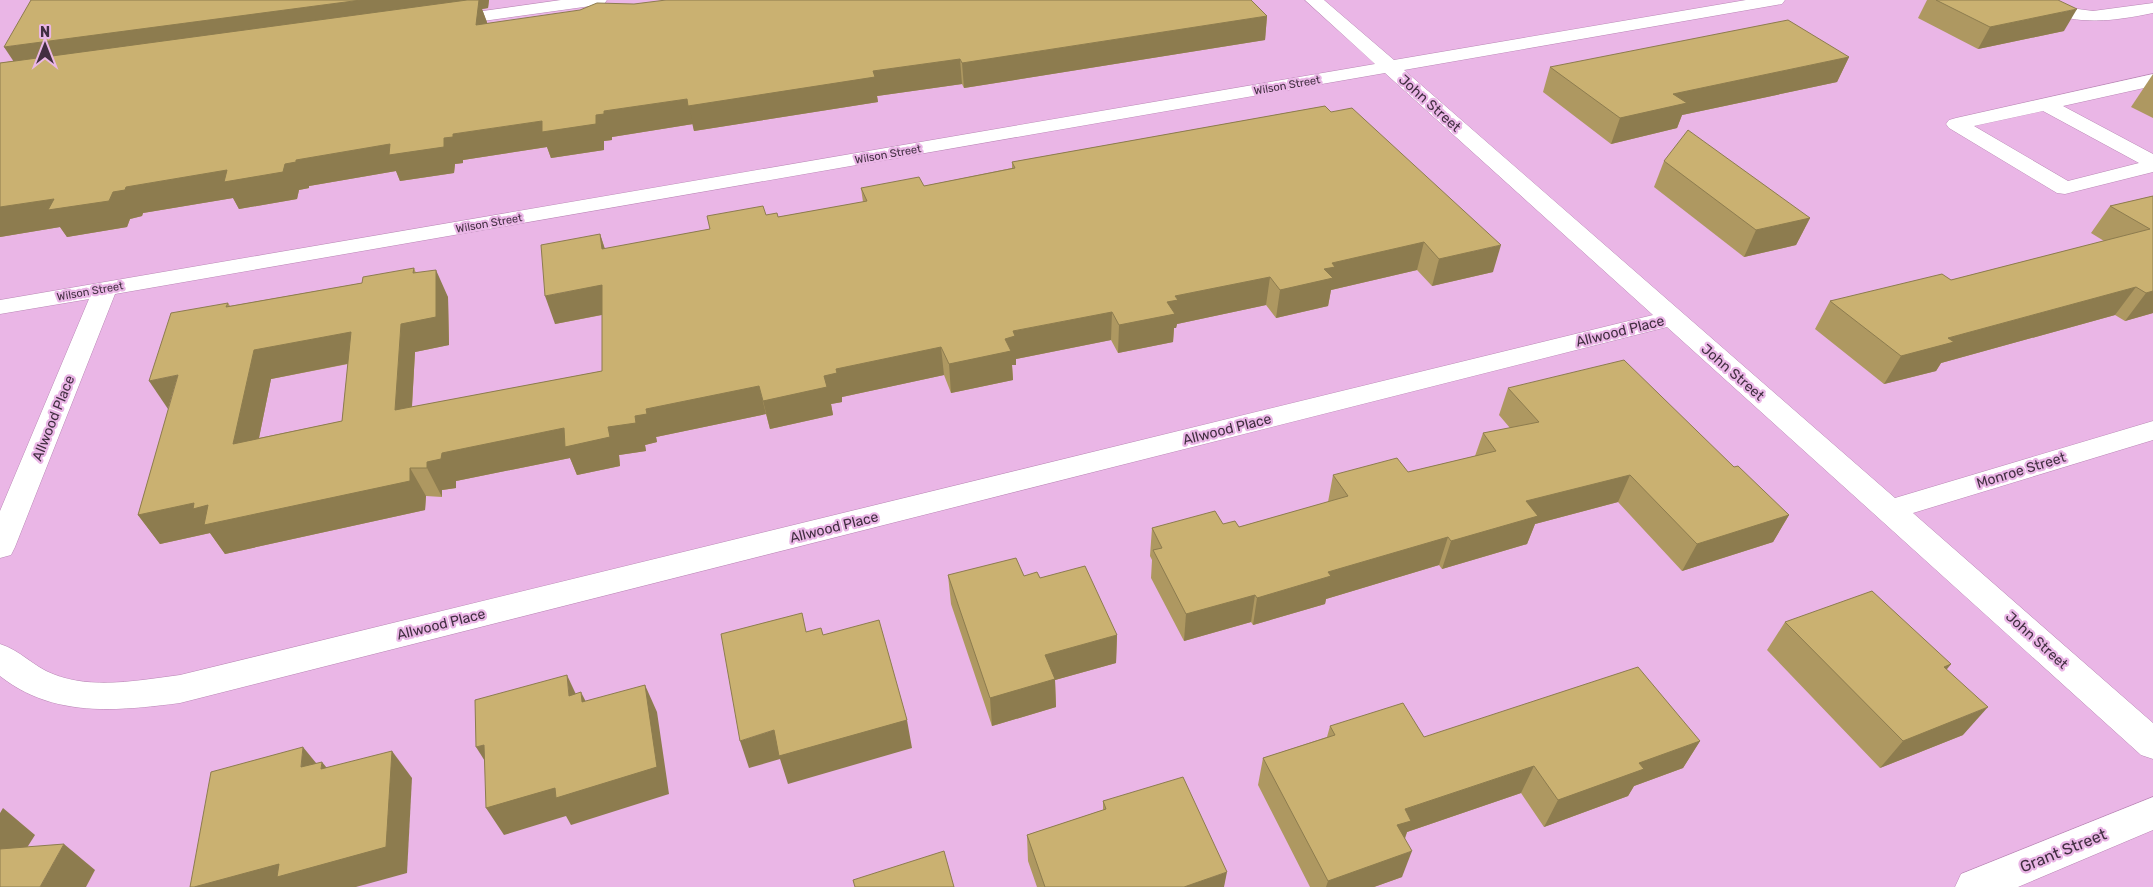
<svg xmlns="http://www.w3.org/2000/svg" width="2153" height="887" font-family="Rubik,sans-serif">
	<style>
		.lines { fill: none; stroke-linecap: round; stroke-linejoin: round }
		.service-casing { stroke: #b987b5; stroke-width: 1 }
		.minor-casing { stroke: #b987b5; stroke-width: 1 }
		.service { fill: #fff; fill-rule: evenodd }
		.minor { fill: #fff; fill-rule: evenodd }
		.wall { fill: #ae9861; fill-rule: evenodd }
		.shaded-wall { fill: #8d7c4f }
		.building { fill: #cab171; stroke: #8d7c4f; fill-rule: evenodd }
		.labels { text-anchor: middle; stroke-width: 4.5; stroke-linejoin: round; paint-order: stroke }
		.far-street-label { font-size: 11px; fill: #422e41; stroke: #eab6e6 }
		.street-label { font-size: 14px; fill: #422e41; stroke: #eab6e6 }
		.near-street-label { font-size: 16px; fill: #422e41; stroke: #eab6e6 }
	</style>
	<rect width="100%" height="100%" fill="#eab6e6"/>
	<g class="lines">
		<defs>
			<g id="service">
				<path d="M2025,0H2049L2070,8L2093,11L2153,3V13C2114,21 2079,26 2042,10C2036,7 2029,5 2025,0Z"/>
				<path d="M2153,74V86L2063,106L2153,154V172L2065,194L2057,193L1949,128L1946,124L1949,120L1956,118ZM2043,111L2139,163L2068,181L1974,126Z"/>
			</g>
			<g id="minor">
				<path d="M561,0H607L604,4L598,5L447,26L441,25L438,21L441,17L447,16Z"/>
				<path d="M1305,0H1324L1394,60L1746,0H1785L1782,4L1776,5L1404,70L1895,498L2153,421V440L1913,513L2153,723V759L2141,755L1667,327L180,703C117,711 53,718 0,676V644C20,650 34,667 53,674C92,690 140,680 180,675L1653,315L1385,73L115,294L15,547L11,555L0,558V511L89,299L0,314V300L1375,64Z"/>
				<path d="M2153,797V830L2018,887H1955L1961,874Z"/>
			</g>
		</defs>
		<use href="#service" class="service-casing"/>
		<use href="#minor" class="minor-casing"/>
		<use href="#service" class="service"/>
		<use href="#minor" class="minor"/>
	</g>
	<g class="wall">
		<path d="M31,0H489L488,8L482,9L487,23L1267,16L1265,40L964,88L962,84L877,96L878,102L694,131L693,124L612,137V140L604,141V150L551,158L547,147L463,160V163L455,164L454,173L400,181L396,171L309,186V188L299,190L297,199L239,209L233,198L143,213L142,216L130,219L127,227L67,237L60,227L0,237V63L13,61Z"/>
		<path d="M1927,0H2058L2064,31L1978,49L1918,18Z"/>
		<path d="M1849,57L1837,82L1682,115L1677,128L1611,144L1543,92L1550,67Z"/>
		<path d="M2153,74V118L2131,107Z"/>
		<path d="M1325,106L1493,272L1432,286L1417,270L1331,290L1328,306L1276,318L1266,305L1177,324L1176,328H1174L1173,342L1118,353L1111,340L1016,359V365H1012L1013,380L951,393L944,375L842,397V402L831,404L833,415L770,429L766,414L656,437L657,442L645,445L646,451L619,455L620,466L577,475L570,458L456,481V488L442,490V497L426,496L425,510L225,554L210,533L160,544L138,515L169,409L228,303L230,306L362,283L414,268L416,273L448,297L449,345L415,352L412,407L602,371V315L555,324L600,234L605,249L710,229L766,215L778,217L863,202L861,188L924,186L1012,168V162ZM348,364L342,421L259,438L271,379Z"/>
		<path d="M1664,161L1810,218L1796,245L1744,257L1654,187Z"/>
		<path d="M2153,196V313L2125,321L2115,315L1941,363L1936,371L1884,384L1815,329L1830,301L1951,280L2104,241L2091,233L2110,206Z"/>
		<path d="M1508,388L1734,467L1789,515L1773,542L1682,571L1618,502L1535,524L1527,544L1442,569L1439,565L1326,599L1325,604L1253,625L1251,622L1184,641L1151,578L1152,560L1150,556L1152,528L1223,524L1239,527L1328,502L1333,475L1408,472L1475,456L1483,433L1510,428L1499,415Z"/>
		<path d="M948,575L1024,576L1040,578L1117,635L1116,663L1055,680L1056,707L992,726L951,604Z"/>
		<path d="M1785,622L1951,664L1947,669L1963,735L1880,768L1767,650Z"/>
		<path d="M1330,726L1424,737L1700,741L1683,768L1634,786L1628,796L1544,827L1521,793L1407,832L1405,839L1402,877L1374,887H1310L1258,785L1263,758L1327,737Z"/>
		<path d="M1103,801L1224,887H1037L1028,861L1027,835L1103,810Z"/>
	</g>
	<g class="shaded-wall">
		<path d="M361,0H489L488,8L482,9L487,22L484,49L476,25L20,71L4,47Z"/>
		<path d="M2077,9L2064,31L1978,49L1990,27Z"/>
		<path d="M1267,16L1265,40L964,88L962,63Z"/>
		<path d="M1849,57L1837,82L1682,115L1677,128L1611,144L1620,118L1673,94Z"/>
		<path d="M960,59L962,84L877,96L878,102L694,131L688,106L873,71Z"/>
		<path d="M687,99L693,124L612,137V140L604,141V150L551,158L547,147L463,160V163L455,164L454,173L400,181L396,171L309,186V188L299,190L297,199L239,209L233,198L143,213L142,216L130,219L127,227L67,237L60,227L0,237V207L54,199L113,192L126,187L227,170L285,164L296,160L390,144L444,138L453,134L542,121L596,115L604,111Z"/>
		<path d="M1810,218L1796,245L1744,257L1756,230Z"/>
		<path d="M600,234L609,262L602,249Z"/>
		<path d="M1424,242L1417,270L1331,290L1328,306L1276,318L1280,290L1324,269L1332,263Z"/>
		<path d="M1501,245L1493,272L1432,286L1439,259Z"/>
		<path d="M436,270L448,297L449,345L415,352L410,439L395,410L401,324Z"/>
		<path d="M1270,277L1266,305L1177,324L1176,328H1174L1173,342L1118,353L1119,325L1167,302L1175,296Z"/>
		<path d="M602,285L611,313L555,324L545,296Z"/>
		<path d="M2136,287L2115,315L1941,363L1936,371L1884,384L1901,356L1948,338Z"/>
		<path d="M2153,291V313L2125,321L2146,293Z"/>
		<path d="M1112,312L1111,340L1016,359V365H1012L1013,380L951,393L949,364L1013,331Z"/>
		<path d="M351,332L366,360L271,379L252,472L233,444L254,350Z"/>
		<path d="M941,347L944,375L842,397V402L831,404L833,415L770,429L763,401L824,376L836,369Z"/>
		<path d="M178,375L168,409L149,381Z"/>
		<path d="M759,386L766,414L656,437L657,442L645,445L646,451L619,455L620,466L577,475L570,458L456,481V488L442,490V497L427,468V462L442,453L564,428L608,427L635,416L646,409Z"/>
		<path d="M410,468L426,496L425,510L225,554L210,533L160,544L138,515L194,503L208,505Z"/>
		<path d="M1630,475L1618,502L1535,524L1527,544L1442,569L1451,541L1526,501Z"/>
		<path d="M1789,515L1773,542L1682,571L1697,544Z"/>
		<path d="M1448,537L1439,565L1326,599L1325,604L1253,625L1257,598L1328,572Z"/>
		<path d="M1255,595L1251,622L1184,641L1186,614Z"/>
		<path d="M1117,635L1116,663L1055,680L1056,707L992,726L990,698L1045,655Z"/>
		<path d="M1951,664L1928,692L1944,667Z"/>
		<path d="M567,675L580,703L569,696Z"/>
		<path d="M645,685L657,712L669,794L571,825L566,816L504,835L486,808Z"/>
		<path d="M581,692L595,720L582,702Z"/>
		<path d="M1988,707L1963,735L1880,768L1903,741Z"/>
		<path d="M907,720L912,748L788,784L780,759L749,768L740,741L774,730Z"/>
		<path d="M1700,741L1683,768L1634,786L1628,796L1544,827L1558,800L1639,763Z"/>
		<path d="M484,745L493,774L476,747Z"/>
		<path d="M303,747L321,769L322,762L344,789L301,767Z"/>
		<path d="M392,751L412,778L407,873L356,887H194Z"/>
		<path d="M1534,766L1521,793L1407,832L1401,847L1397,825L1405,809Z"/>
		<path d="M3,808L35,835L23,854L0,853V813Z"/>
		<path d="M64,844L95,870L86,887H40Z"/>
		<path d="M1412,851L1402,877L1374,887H1326L1328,881Z"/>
		<path d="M1227,872L1224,887H1184Z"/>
	</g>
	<g class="building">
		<path d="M31,0H361L4,47Z"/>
		<path d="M467,0H479L476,25L580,10L597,3L634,4L666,0H1251L1267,16L962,63L960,59L873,71L875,77L688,106L687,99L604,111V114L596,115V124L542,132V121L453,134V137L444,138V147L389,155L390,144L296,160V162L285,164L283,172L224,182L227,170L126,187L125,190L113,192L109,201L48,210L54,199L0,207V63Z"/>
		<path d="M1936,0H2058L2077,9L1990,27Z"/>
		<path d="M1788,20L1849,57L1673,94L1687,103L1620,118L1550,67Z"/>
		<path d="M1325,106L1331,112L1352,108L1501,245L1439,259L1424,242L1332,263L1335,267L1324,269L1333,278L1280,290L1270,277L1175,296L1178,300L1167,302L1175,314L1119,325L1112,312L1013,331L1015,336L1005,339L1011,351L949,364L941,347L836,369L837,373L824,376L827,387L763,401L759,386L646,409L647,414L635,416L636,423L608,427L610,437L565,447L564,428L442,453L441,459L427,462V468H410V481L204,525L208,505L193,509L194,503L138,515L178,375L149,381L171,313L228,303L226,307L362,283L363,277L414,268L413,273L436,270V317L401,324L395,410L602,371V285L545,296L541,245L600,234L602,249L710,229L707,216L763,206L766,215L777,213L778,217L867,201L861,188L919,177L924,186L1015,168L1012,162ZM351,332L342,421L233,444L254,350Z"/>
		<path d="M1688,130L1810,218L1756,230L1664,161Z"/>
		<path d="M2153,196V291L2146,293L2136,287L1948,338L1954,342L1901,356L1830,301L1942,274L1951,280L2150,229L2110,206Z"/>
		<path d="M1624,360L1734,467L1738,466L1789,515L1697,544L1630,475L1526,501L1538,516L1451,541L1448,537L1328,572L1331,576L1257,598L1255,595L1186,614L1153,550L1162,548L1152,528L1215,511L1223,524L1235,521L1239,527L1348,496L1333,475L1397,458L1408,472L1496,451L1483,433L1539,422L1508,388Z"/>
		<path d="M1016,558L1024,576L1037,572L1040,578L1085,566L1117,635L1045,655L1055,679L990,698L948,575Z"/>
		<path d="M1872,591L1951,664L1944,667L1988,707L1903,741L1785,622Z"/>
		<path d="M802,613L806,632L821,628L823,635L879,620L907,720L779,756L774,730L740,741L721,634Z"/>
		<path d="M1638,667L1700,741L1639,763L1644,769L1558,800L1534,766L1405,809L1411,821L1397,825L1412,851L1328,881L1263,758L1335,735L1330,726L1403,703L1424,737Z"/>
		<path d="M567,675L569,696L581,692L582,702L645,685L657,767L556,798L555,788L486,808L484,745L476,747L475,700Z"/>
		<path d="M303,747L301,767L322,762L321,769L392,751L386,847L277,877L279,864L194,887H190L211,772Z"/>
		<path d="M1183,777L1227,872L1184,887H1045L1027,835L1106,809L1103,801Z"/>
		<path d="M64,844L40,887H0V849Z"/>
		<path d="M944,851L954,887H855L853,880Z"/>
	</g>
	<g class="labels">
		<g class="far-street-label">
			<text transform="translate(1287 85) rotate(-10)" y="4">Wilson Street</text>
			<text transform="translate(888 154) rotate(-10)" y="4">Wilson Street</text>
			<text transform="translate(489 223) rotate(-10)" y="4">Wilson Street</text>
			<text transform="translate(90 291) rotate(-10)" y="4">Wilson Street</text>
		</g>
		<g class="street-label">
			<text transform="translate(1430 103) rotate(42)" y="5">John Street</text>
			<text transform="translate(1620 331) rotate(-14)" y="5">Allwood Place</text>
			<text transform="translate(1733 372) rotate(41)" y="5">John Street</text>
			<text transform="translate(53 418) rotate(-68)" y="5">Allwood Place</text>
			<text transform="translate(1227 429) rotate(-14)" y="5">Allwood Place</text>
			<text transform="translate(2021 470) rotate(-17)" y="5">Monroe Street</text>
			<text transform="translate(834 527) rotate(-14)" y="5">Allwood Place</text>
			<text transform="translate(441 624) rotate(-14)" y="5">Allwood Place</text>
			<text transform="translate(2037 640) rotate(42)" y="5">John Street</text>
		</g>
		<g class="near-street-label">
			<text transform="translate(2063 850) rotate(-22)" y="6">Grant Street</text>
		</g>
	</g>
	<g transform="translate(45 45)" stroke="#eab6e6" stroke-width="4" paint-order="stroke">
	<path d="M0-4L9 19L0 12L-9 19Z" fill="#422e41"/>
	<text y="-8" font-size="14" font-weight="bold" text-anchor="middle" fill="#422e41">N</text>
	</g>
</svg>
